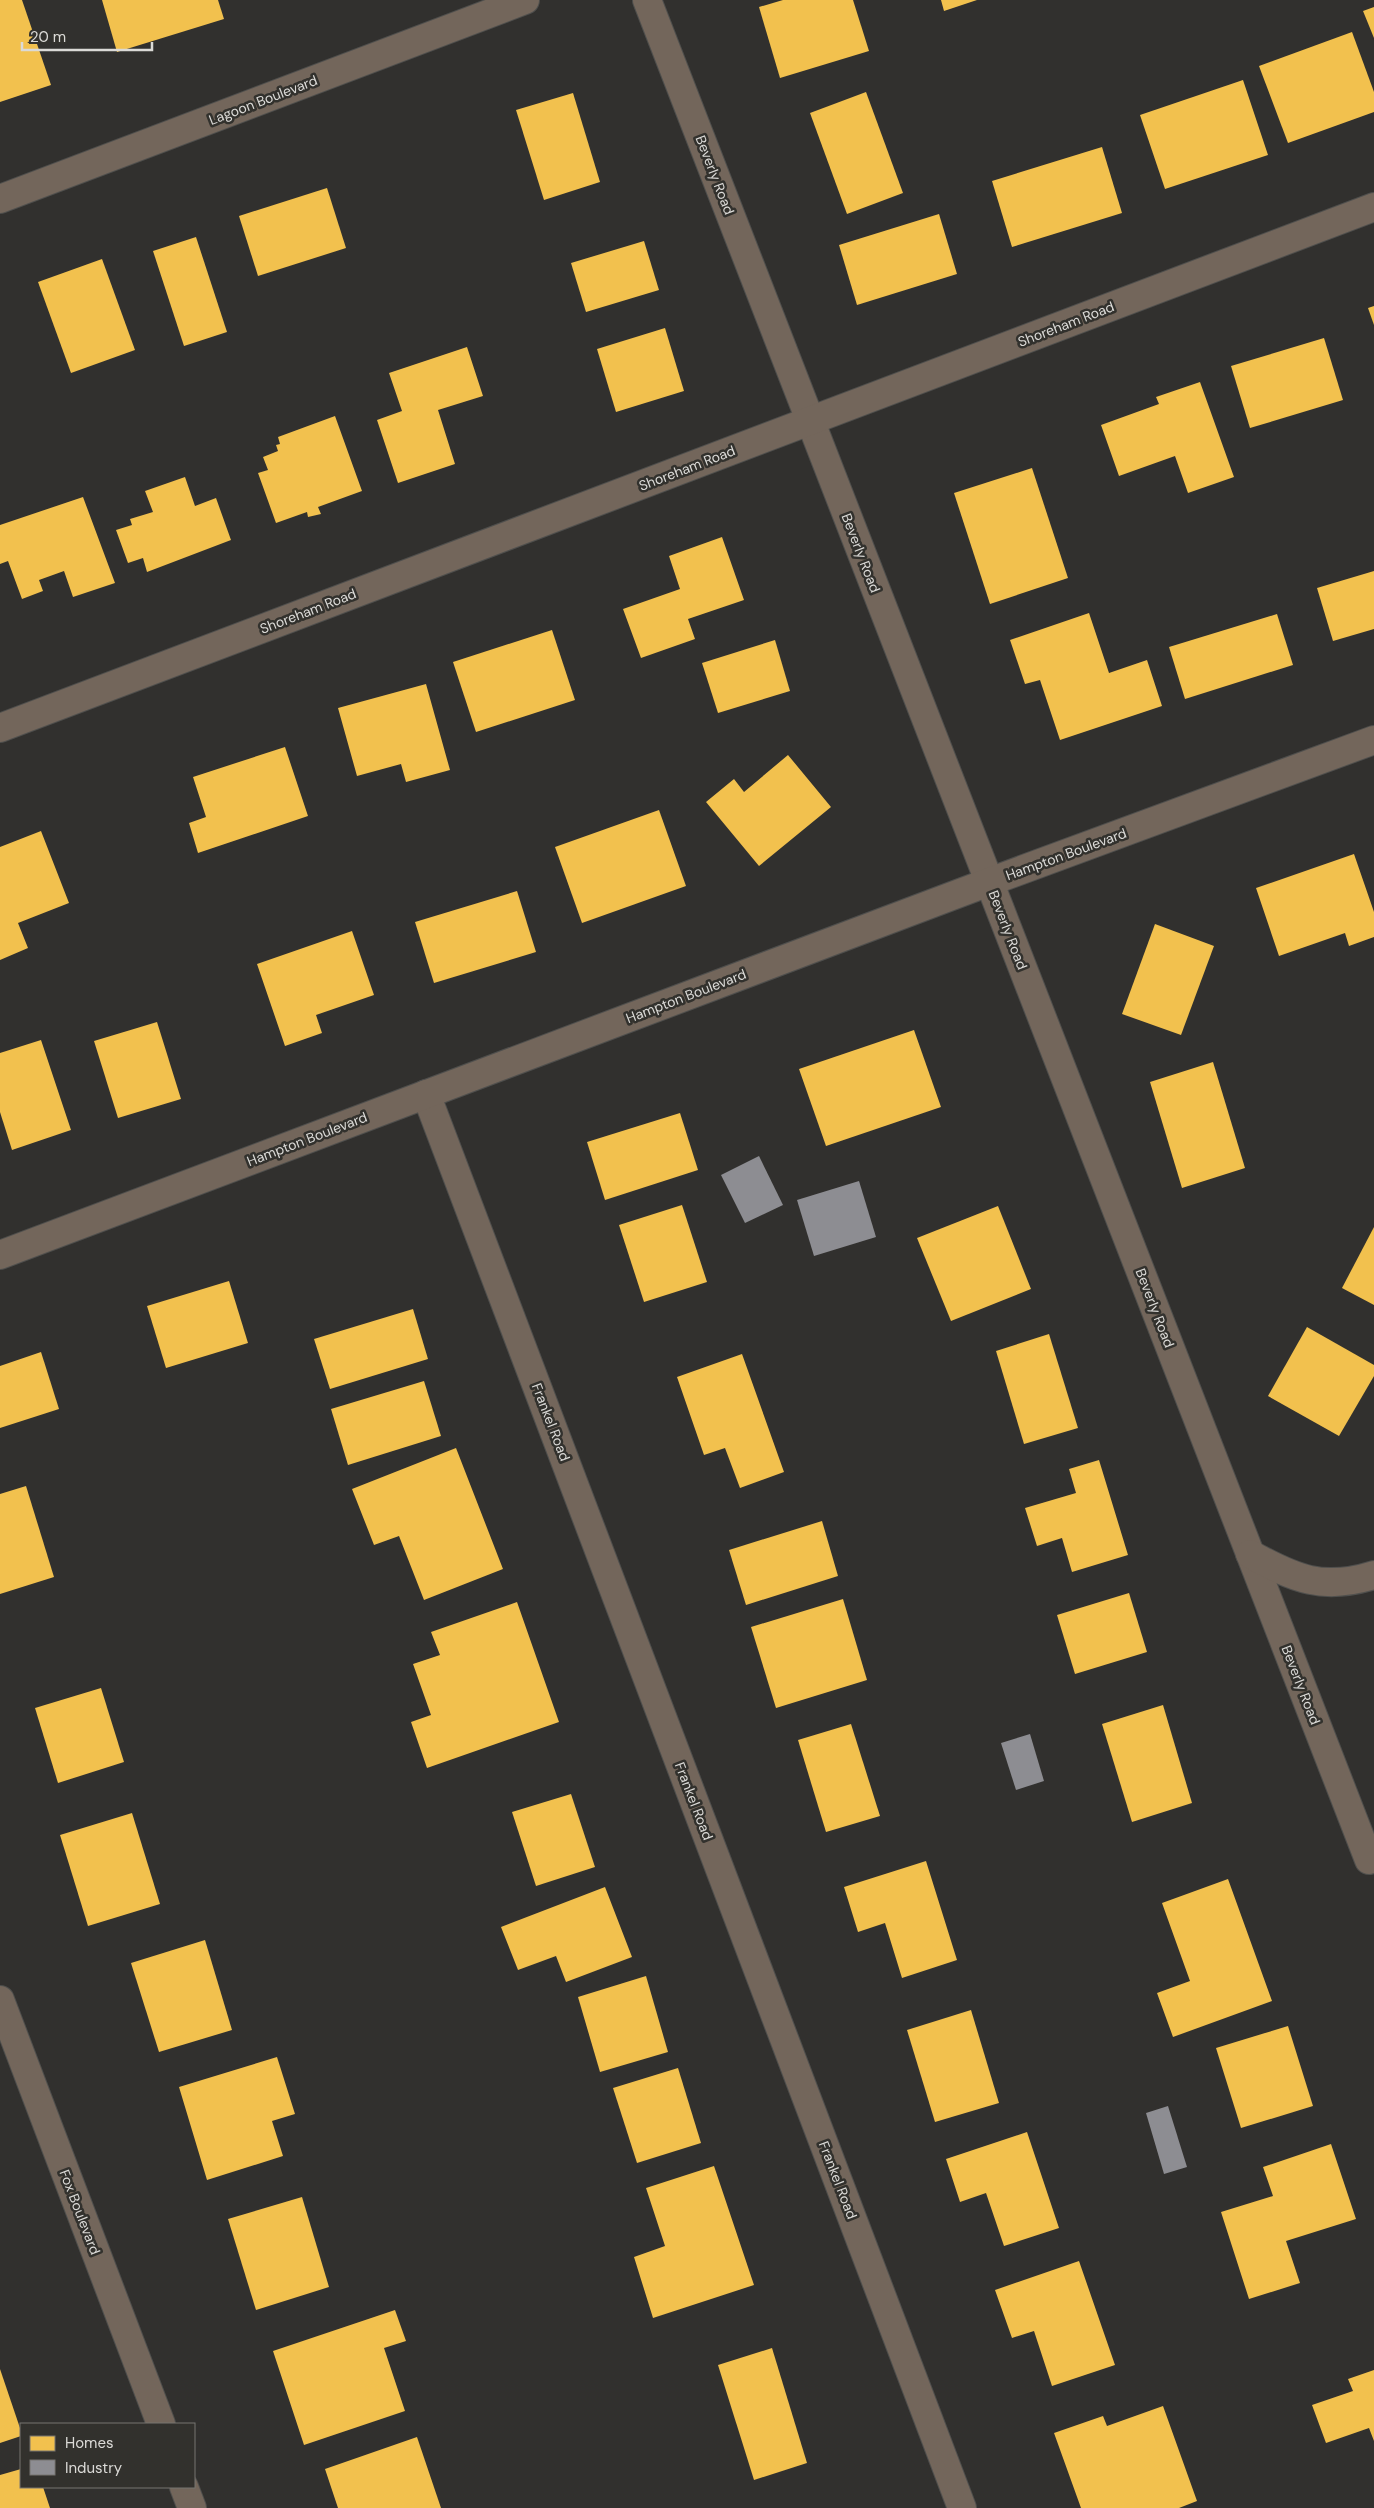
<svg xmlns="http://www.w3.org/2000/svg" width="1374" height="2508" font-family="'DM Sans',sans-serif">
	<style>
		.homes { fill: #f2c14e }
		.industry { fill: #8d8d92 }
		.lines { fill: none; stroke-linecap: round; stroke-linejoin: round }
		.street-casing { stroke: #4f4f4d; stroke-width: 30 }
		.street { stroke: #73665b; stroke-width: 28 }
		.labels { text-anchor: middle; stroke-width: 5; stroke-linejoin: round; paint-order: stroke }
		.street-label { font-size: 14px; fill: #dbdad7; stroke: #32312d }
	</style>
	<rect width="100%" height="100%" fill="#31302e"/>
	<g class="homes">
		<path d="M0,0H22L51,85L0,102Z"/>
		<path d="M102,0H218L224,19L117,52Z"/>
		<path d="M783,0H853L869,51L780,78L759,7Z"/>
		<path d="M941,0H977L944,11Z"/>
		<path d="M1374,7V38L1363,11Z"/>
		<path d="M1352,32L1374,92V112L1288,143L1259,66Z"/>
		<path d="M1243,80L1268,155L1165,189L1140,115Z"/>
		<path d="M866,92L903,193L847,214L810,113Z"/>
		<path d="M573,93L600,182L544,200L516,110Z"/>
		<path d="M1102,147L1122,213L1012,247L992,181Z"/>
		<path d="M327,188L346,248L258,276L239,216Z"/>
		<path d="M939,214L957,274L857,305L839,245Z"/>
		<path d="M196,237L227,332L184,346L153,251Z"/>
		<path d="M644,241L659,290L586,312L571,263Z"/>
		<path d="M102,259L135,350L71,373L38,282Z"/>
		<path d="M1374,306V325L1368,308Z"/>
		<path d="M665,328L684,391L616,412L597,349Z"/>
		<path d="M1324,338L1343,400L1250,428L1231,366Z"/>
		<path d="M467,347L483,396L438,410L455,464L398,483L377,420L402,411L389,373Z"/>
		<path d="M1200,382L1234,477L1188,493L1175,456L1119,476L1101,425L1159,404L1156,397Z"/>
		<path d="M335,416L362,491L318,507L321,514L308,517L307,512L276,523L258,473L268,470L263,457L278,451L276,445L280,444L278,437Z"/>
		<path d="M1032,468L1068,578L990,604L954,493Z"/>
		<path d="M185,477L195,506L216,498L231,540L147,572L143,558L128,563L116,530L132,525L130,519L153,512L145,491Z"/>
		<path d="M83,497L115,583L73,597L64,571L39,580L43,591L22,599L8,561L0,564V525Z"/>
		<path d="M722,537L744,600L688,619L695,639L641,658L623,609L680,589L669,556Z"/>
		<path d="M1374,571V629L1333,641L1317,588Z"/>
		<path d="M1089,613L1109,673L1147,660L1162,706L1060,740L1040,680L1025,684L1010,640Z"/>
		<path d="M1277,614L1293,665L1185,699L1169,647Z"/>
		<path d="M552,630L575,700L476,732L453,662Z"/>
		<path d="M775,640L790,691L718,713L702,663Z"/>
		<path d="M426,684L450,770L406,782L401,764L357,776L338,708Z"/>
		<path d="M285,747L308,816L198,853L189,823L206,817L193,777Z"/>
		<path d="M788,755L831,807L759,866L706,802L734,779L744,792Z"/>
		<path d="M659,810L686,886L582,923L555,847Z"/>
		<path d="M41,831L69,903L18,923L28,948L0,960V847Z"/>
		<path d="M1354,854L1374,912V937L1349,946L1345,933L1279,956L1256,888Z"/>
		<path d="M517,891L536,952L434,983L415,922Z"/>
		<path d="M1155,924L1214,946L1181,1035L1122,1014Z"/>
		<path d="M352,931L374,995L316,1015L322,1033L285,1046L257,964Z"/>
		<path d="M157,1022L181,1099L118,1118L94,1041Z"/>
		<path d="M914,1030L941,1107L826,1146L799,1069Z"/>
		<path d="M41,1040L71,1130L12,1150L0,1112V1053Z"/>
		<path d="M1213,1062L1245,1168L1182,1188L1150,1082Z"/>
		<path d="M680,1113L698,1170L605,1200L587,1142Z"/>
		<path d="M682,1205L707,1282L644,1302L619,1225Z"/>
		<path d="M998,1206L1031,1289L951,1321L917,1238Z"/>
		<path d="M1374,1227V1305L1342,1288Z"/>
		<path d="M229,1281L248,1343L166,1368L147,1306Z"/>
		<path d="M413,1309L428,1359L330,1389L314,1339Z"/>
		<path d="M1307,1327L1374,1365V1376L1339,1436L1268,1396Z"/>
		<path d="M1049,1334L1078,1428L1024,1444L996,1351Z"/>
		<path d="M41,1352L59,1409L0,1428V1366Z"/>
		<path d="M742,1354L784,1472L740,1488L725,1448L704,1455L677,1377Z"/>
		<path d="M424,1381L441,1436L348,1465L331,1409Z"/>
		<path d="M456,1448L503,1569L424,1600L399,1536L374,1545L352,1489Z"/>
		<path d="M1099,1460L1128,1555L1072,1572L1062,1538L1037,1546L1025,1508L1076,1493L1069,1469Z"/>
		<path d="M26,1486L54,1577L0,1594V1494Z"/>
		<path d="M822,1521L838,1576L746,1605L729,1550Z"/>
		<path d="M1129,1593L1147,1652L1075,1674L1057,1615Z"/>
		<path d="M843,1599L867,1680L776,1708L751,1627Z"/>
		<path d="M517,1602L559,1722L427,1768L411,1722L431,1715L413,1664L440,1655L431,1632Z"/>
		<path d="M101,1688L124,1762L58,1783L35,1708Z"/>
		<path d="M1163,1705L1192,1803L1132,1822L1102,1724Z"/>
		<path d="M851,1724L880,1816L826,1832L798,1740Z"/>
		<path d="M571,1794L595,1867L536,1886L512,1812Z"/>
		<path d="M132,1813L160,1904L88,1926L60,1835Z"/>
		<path d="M926,1861L957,1960L902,1978L885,1923L858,1932L844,1887Z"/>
		<path d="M1228,1879L1272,2001L1173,2037L1157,1993L1190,1981L1162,1903Z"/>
		<path d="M605,1887L632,1957L566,1982L556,1956L518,1970L501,1927Z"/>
		<path d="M205,1940L232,2030L159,2052L131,1963Z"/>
		<path d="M646,1976L668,2052L600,2072L578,1997Z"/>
		<path d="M971,2010L999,2103L935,2122L907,2030Z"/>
		<path d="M1288,2026L1313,2106L1241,2128L1216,2048Z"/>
		<path d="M277,2057L295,2114L272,2121L283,2156L207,2180L179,2087Z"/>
		<path d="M678,2068L701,2143L637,2163L613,2088Z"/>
		<path d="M1027,2132L1059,2228L1004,2246L986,2193L960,2202L946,2159Z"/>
		<path d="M1331,2144L1356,2219L1286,2241L1300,2283L1249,2299L1221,2212L1273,2196L1263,2167Z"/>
		<path d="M714,2166L754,2285L653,2318L634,2257L665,2246L646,2188Z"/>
		<path d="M302,2197L329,2287L256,2310L228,2219Z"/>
		<path d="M1079,2261L1115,2365L1052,2386L1034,2331L1012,2338L995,2290Z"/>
		<path d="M395,2310L406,2341L384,2348L405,2411L304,2445L273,2351Z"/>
		<path d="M772,2348L807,2463L754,2480L718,2365Z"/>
		<path d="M0,2369L21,2431V2436L0,2443Z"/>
		<path d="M1374,2370V2441L1369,2428L1326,2443L1312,2405L1353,2391L1348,2379Z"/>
		<path d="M1163,2406L1197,2501L1179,2508H1081L1054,2433L1103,2416L1107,2426Z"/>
		<path d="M417,2437L441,2508H338L325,2469Z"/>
		<path d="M21,2469V2487H43L50,2508H0V2475Z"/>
	</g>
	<g class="industry">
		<path d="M759,1156L783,1205L745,1223L721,1175Z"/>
		<path d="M859,1181L876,1237L814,1256L797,1200Z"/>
		<path d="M1030,1734L1044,1781L1016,1790L1001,1743Z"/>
		<path d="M1168,2106L1187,2167L1164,2174L1146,2113Z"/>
	</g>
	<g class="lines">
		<defs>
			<g id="street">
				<path d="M647,0L1369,1860"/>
				<path d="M0,199L525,0"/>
				<path d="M0,728L1374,207"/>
				<path d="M426,1094L962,2508"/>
				<path d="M0,1255L989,882L1374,740"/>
				<path d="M1250,1554C1295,1579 1323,1591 1374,1575"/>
				<path d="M0,2000L161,2424"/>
				<path d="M184,2487L192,2508"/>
			</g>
		</defs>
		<use href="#street" class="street-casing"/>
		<use href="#street" class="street"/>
	</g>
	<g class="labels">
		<g class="street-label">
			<text transform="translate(263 100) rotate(-21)" y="5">Lagoon Boulevard</text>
			<text transform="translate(715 175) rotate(69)" y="5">Beverly Road</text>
			<text transform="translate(1066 324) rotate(-21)" y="5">Shoreham Road</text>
			<text transform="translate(687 468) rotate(-21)" y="5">Shoreham Road</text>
			<text transform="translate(861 553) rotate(69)" y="5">Beverly Road</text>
			<text transform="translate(308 611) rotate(-21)" y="5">Shoreham Road</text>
			<text transform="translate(1066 854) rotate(-20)" y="5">Hampton Boulevard</text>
			<text transform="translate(1008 930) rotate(69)" y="5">Beverly Road</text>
			<text transform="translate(686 996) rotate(-21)" y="5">Hampton Boulevard</text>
			<text transform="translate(307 1139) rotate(-21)" y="5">Hampton Boulevard</text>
			<text transform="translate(1155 1308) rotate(69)" y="5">Beverly Road</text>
			<text transform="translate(551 1422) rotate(69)" y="5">Frankel Road</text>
			<text transform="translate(1301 1685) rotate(69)" y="5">Beverly Road</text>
			<text transform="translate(694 1801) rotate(69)" y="5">Frankel Road</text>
			<text transform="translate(838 2180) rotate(69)" y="5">Frankel Road</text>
			<text transform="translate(80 2212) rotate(69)" y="5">Fox Boulevard</text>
		</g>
	</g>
	<rect x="20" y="2423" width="175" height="65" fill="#32312d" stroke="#767571"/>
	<rect x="30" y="2436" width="25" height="15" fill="#f2c14e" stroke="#767571"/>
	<text x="65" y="2448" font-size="15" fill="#dbdad7">Homes</text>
	<rect x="30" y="2460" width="25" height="15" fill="#8d8d92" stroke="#767571"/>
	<text x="65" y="2473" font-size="15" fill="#dbdad7">Industry</text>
	<path d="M22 42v8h130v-8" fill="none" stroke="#dbdad7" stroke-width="2.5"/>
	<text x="30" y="42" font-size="15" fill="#dbdad7" stroke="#32312d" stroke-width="4" paint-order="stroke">20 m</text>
</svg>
